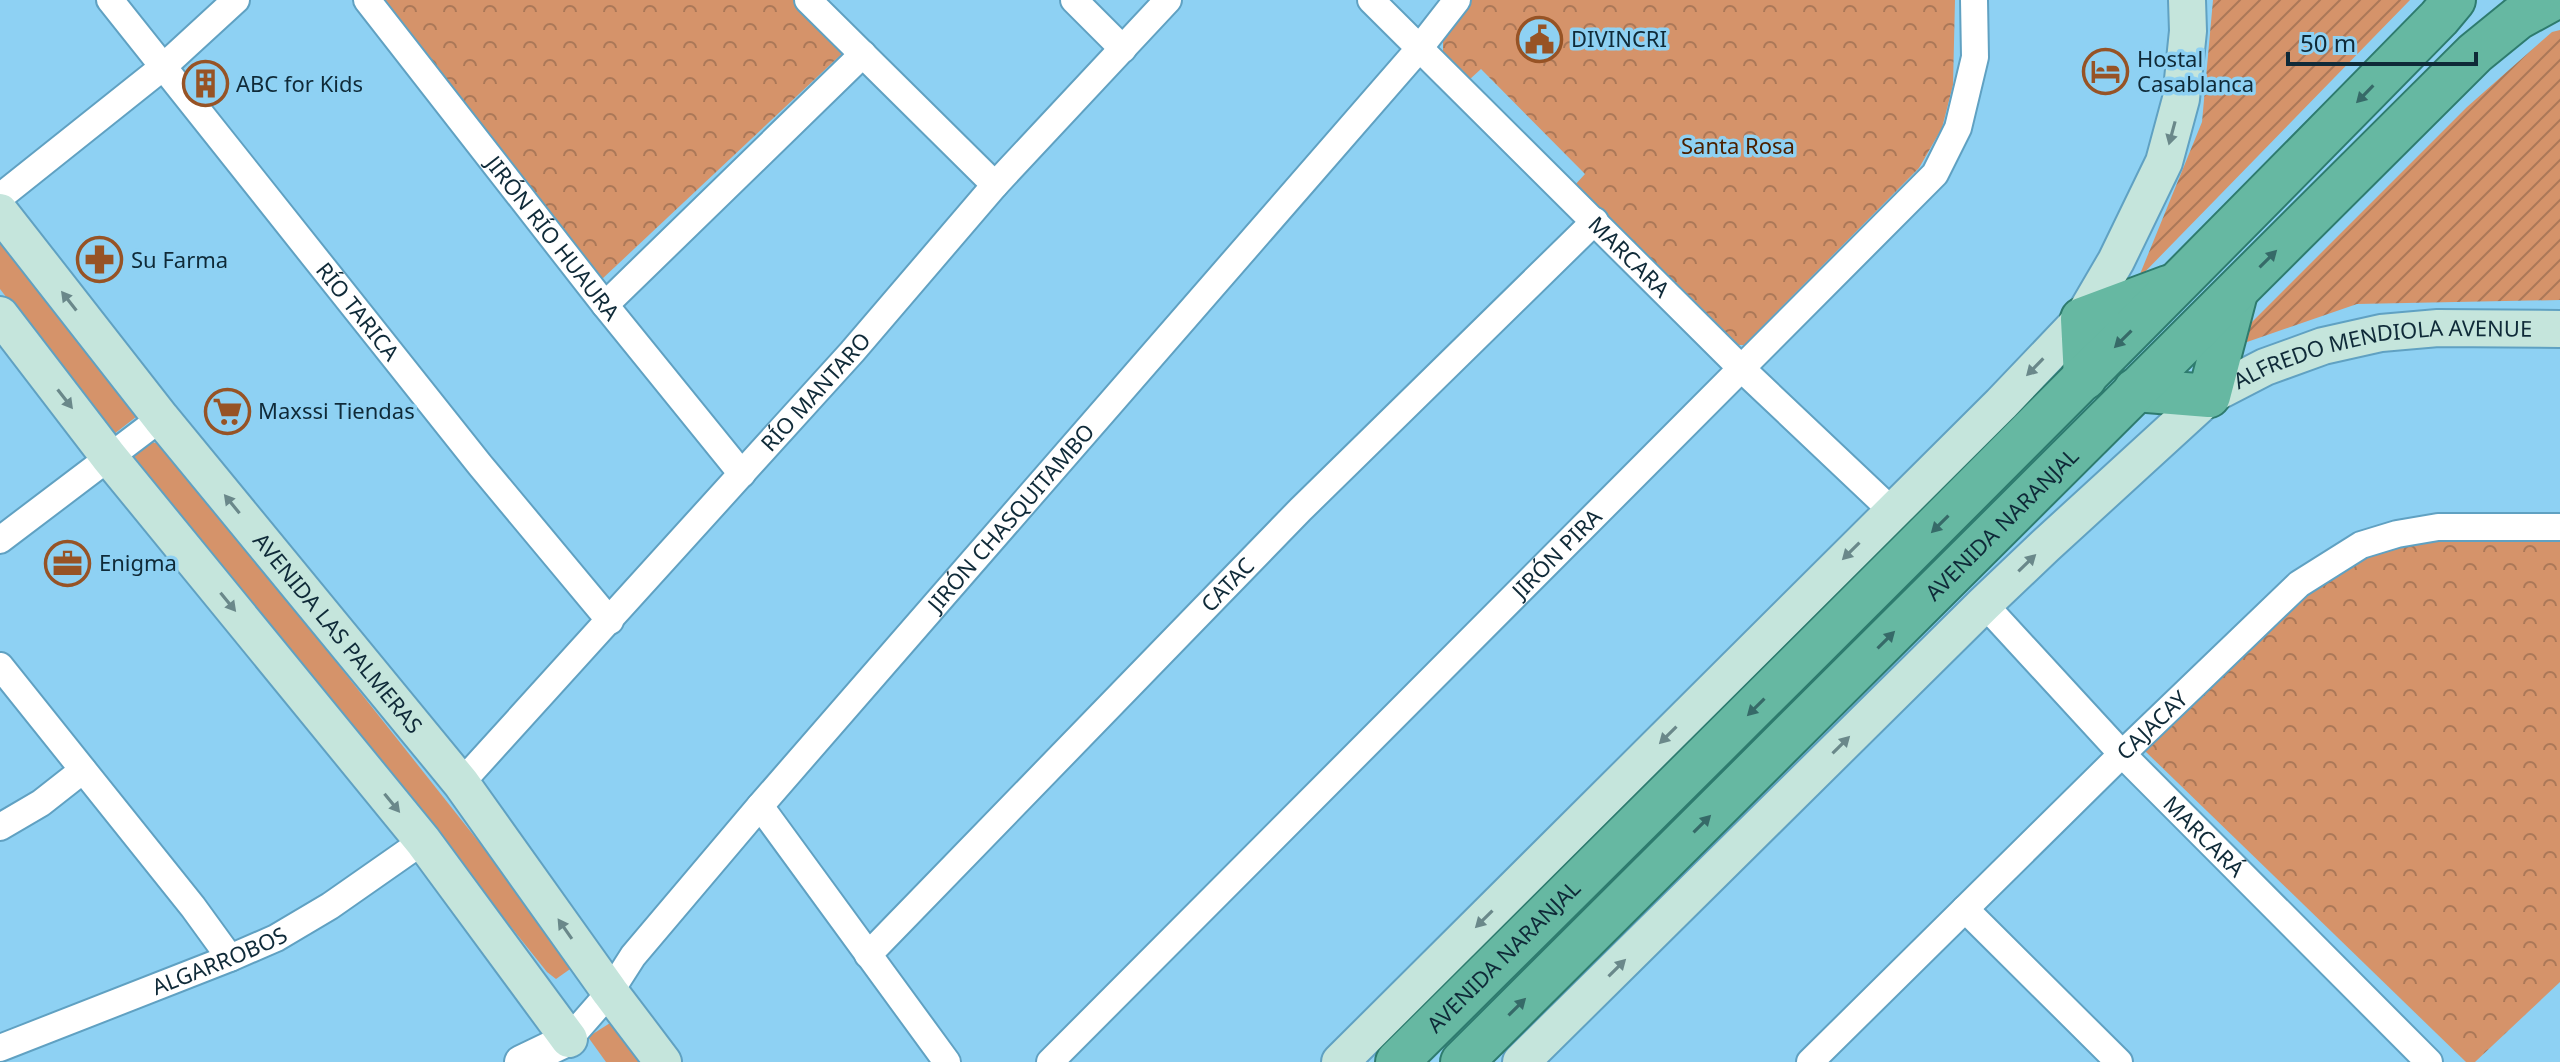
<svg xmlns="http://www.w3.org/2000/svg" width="2560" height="1062" font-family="'Noto Sans',sans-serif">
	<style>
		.grass { fill: #d5936a }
		.park { fill: url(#park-crowns) }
		.garden { fill: url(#garden-furrows) }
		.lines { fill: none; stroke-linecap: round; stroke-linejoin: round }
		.minor-casing { stroke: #60a1c2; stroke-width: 30 }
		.tertiary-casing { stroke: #60a1c2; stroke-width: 36 }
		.secondary-casing { stroke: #60a1c2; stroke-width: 40 }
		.trunk-casing { stroke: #2e7b6e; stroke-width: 46 }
		.minor { stroke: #fff; stroke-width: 26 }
		.tertiary { stroke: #fff; stroke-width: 32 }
		.secondary { stroke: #c5e5dc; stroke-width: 36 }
		.trunk { stroke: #66b8a2; stroke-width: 42 }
		.oneway { fill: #366a68 }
		.oneway2 { fill: #6a888a }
		.labels { text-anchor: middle; stroke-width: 7; stroke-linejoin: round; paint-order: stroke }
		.poi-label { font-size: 22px; fill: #0f2a38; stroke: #8ed1f3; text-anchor: start }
		.park-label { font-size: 22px; fill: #4c2000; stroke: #8ed1f3 }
		.street-label { font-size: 22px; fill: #0f2a38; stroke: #8ed1f3 }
	</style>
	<defs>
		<pattern id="park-crowns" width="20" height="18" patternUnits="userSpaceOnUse" patternTransform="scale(2)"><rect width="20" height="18" fill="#d5936a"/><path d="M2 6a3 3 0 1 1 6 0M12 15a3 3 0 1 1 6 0" fill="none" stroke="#ab7858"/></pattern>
		<pattern id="garden-furrows" width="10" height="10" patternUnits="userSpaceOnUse" patternTransform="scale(2)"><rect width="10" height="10" fill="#d5936a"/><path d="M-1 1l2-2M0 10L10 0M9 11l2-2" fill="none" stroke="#ab7858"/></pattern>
	</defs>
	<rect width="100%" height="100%" fill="#8ed1f3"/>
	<g class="grass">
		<path d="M0,240L133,408L136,417L114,434L108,430L0,289Z"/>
		<path d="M146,440L165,446L570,957L573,967L556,979L547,972L131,453Z"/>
		<path d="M618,1018L650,1062H606L588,1037Z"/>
	</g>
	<g class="park">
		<path d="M380,0H796L846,50L601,280Z"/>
		<path d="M1471,0H1955L1953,85L1942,128L1919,168L1744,345H1734L1574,186L1585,174L1481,69L1469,80L1443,54V36Z"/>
		<path d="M2442,538L2560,539V982L2475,1062H2466L2145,751L2290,606L2357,559L2396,546Z"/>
	</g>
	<g class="garden">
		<path d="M2213,0H2410L2138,279L2202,122Z"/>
		<path d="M2560,30V300L2357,304L2224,350L2467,107L2552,32Z"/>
	</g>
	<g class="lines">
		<defs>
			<g id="minor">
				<path id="s1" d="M110,0L480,465L610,621"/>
				<path id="s2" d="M367,0L605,305L742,474"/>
				<path d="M808,0L995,185"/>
				<path d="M1074,0L1123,49"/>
				<path id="s3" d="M1371,0L1742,369L1891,510"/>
				<path d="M0,197L163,67L236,0"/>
				<path d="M605,305L863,54"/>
				<path d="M0,540L161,418"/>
				<path id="s4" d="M1984,604L2122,754L2429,1062"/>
				<path d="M0,666L193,907L230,958"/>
				<path id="s5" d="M461,783L852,352L995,185L1168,0"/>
				<path d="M760,806L947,1062"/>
				<path d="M0,827L41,803L83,770"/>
				<path d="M1965,909L2119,1062"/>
				<path id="s6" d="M868,955L1300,510L1595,221"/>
				<path id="s7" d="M569,1039L610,992L633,956L760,806L1418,50L1457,0"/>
				<path id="s8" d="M0,1048L230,958L276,938L330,906L423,841"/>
				<path id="s9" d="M1050,1062L1935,174L1958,128L1975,57L1974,0"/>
				<path id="s10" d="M1810,1062L2122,754L2299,584L2361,545L2397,534L2438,527H2560"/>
			</g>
			<path id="tertiary" d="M521,1062L569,1039"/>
			<g id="secondary">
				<path id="s11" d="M0,212L161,418L461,783L610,992L663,1062"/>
				<path d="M0,315L109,457L423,841L569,1039"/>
				<path d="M1340,1062L2001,404L2082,319L2116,261L2164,162L2181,99L2188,31L2187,0"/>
				<path id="s12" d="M1521,1062L1984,604L2045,546L2209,396L2265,367L2323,346L2381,333L2438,328L2560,329"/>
			</g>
			<g id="trunk">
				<path d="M2085,378L2082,319L2168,287"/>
				<path d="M2135,390L2209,396L2236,293"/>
				<path id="s13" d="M1397,1062C1746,716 2095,369 2439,18L2454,0"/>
				<path id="s14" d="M1462,1062L2475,53L2518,18L2551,0"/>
			</g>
		</defs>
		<use href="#minor" class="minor-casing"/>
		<use href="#tertiary" class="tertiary-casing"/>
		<use href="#secondary" class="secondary-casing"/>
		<use href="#trunk" class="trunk-casing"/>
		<use href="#minor" class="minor"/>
		<use href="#tertiary" class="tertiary"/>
		<use href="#secondary" class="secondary"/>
		<use href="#trunk" class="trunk"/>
	</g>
	<defs><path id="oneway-solid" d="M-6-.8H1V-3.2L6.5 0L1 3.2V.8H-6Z" transform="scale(2)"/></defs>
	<g class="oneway">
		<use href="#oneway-solid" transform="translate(2365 94) rotate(134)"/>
		<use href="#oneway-solid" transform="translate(2268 259) rotate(-45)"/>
		<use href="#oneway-solid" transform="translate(2123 339) rotate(135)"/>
		<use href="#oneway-solid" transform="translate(1940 524) rotate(135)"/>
		<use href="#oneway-solid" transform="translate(1886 640) rotate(-45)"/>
		<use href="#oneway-solid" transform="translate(1756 707) rotate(135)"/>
		<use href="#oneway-solid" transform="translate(1702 824) rotate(-45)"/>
		<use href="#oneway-solid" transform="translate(1517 1007) rotate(-45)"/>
	</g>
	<g class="oneway2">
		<use href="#oneway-solid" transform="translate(2172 133) rotate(105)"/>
		<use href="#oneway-solid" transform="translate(69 301) rotate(-128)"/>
		<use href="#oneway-solid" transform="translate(2035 367) rotate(134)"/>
		<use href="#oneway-solid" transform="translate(65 399) rotate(52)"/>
		<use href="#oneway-solid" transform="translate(232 504) rotate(-129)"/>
		<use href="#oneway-solid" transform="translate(1851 551) rotate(135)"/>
		<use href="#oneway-solid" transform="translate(2027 563) rotate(-44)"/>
		<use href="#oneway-solid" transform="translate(228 602) rotate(51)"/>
		<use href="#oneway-solid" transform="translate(1668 735) rotate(135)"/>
		<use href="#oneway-solid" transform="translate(1841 745) rotate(-45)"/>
		<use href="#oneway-solid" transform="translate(392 803) rotate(51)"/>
		<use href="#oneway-solid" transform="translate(1484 919) rotate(135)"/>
		<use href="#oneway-solid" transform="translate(565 929) rotate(-125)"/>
		<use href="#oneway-solid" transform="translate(1617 968) rotate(-45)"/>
	</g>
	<defs>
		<symbol id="civic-ring" viewBox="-11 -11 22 22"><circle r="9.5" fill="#8ed1f3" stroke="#975325" stroke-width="1.5"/><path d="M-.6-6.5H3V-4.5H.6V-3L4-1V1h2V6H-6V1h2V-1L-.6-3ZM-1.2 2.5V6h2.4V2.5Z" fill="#975325"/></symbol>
		<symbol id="hotel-ring" viewBox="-11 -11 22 22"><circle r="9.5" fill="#8ed1f3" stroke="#975325" stroke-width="1.5"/><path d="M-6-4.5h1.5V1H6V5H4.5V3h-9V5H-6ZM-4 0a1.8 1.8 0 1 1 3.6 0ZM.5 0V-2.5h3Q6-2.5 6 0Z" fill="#975325"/></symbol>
		<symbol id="building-ring" viewBox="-11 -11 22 22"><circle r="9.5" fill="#8ed1f3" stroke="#975325" stroke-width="1.5"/><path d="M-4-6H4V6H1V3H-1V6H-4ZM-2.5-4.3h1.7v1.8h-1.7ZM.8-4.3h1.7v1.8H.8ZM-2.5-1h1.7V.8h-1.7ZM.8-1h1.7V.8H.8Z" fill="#975325"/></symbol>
		<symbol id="pharmacy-ring" viewBox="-11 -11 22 22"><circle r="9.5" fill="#8ed1f3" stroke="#975325" stroke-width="1.5"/><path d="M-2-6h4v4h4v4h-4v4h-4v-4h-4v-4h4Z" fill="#975325"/></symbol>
		<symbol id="supermarket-ring" viewBox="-11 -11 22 22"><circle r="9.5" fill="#8ed1f3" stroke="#975325" stroke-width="1.5"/><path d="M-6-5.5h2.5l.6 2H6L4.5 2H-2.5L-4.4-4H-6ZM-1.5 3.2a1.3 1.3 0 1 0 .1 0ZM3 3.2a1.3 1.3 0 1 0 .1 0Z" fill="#975325"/></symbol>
		<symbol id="office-ring" viewBox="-11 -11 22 22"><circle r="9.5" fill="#8ed1f3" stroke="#975325" stroke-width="1.5"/><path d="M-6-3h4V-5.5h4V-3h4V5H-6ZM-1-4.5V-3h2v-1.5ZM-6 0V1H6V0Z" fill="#975325"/></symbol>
	</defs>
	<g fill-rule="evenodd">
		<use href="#civic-ring" x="1514" y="14" width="51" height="51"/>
		<use href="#hotel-ring" x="2080" y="46" width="51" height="51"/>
		<use href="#building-ring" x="180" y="58" width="51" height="51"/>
		<use href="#pharmacy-ring" x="74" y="234" width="51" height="51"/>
		<use href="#supermarket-ring" x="202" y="386" width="51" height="51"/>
		<use href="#office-ring" x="42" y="538" width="51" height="51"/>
	</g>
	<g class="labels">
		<g class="poi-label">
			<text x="1571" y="47">DIVINCRI</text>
			<text x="2137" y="67">Hostal<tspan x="2137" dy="25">Casablanca</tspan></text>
			<text x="236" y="92">ABC for Kids</text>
			<text x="131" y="268">Su Farma</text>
			<text x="258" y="419">Maxssi Tiendas</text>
			<text x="99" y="571">Enigma</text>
		</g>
		<g class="park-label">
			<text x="1738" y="154">Santa Rosa</text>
		</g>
		<g class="street-label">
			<text dy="8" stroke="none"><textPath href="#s2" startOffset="302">JIRÓN RÍO HUAURA</textPath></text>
			<text dy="8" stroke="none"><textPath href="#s3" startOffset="364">MARCARA</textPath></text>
			<text dy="8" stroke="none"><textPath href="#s1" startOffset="398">RÍO TARICA</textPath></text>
			<text dy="8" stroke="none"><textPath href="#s12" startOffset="1140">ALFREDO MENDIOLA AVENUE</textPath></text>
			<text dy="8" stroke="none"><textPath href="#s5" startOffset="528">RÍO MANTARO</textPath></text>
			<text dy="8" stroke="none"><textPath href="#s7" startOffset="684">JIRÓN CHASQUITAMBO</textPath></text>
			<text dy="8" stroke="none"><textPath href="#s14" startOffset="762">AVENIDA NARANJAL</textPath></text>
			<text dy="8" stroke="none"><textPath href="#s9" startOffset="718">JIRÓN PIRA</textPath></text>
			<text dy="8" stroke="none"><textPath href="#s6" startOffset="516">CATAC</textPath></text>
			<text dy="8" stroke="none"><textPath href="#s11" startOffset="540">AVENIDA LAS PALMERAS</textPath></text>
			<text dy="8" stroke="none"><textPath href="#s10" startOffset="480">CAJACAY</textPath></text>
			<text dy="8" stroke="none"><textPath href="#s4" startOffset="320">MARCARÁ</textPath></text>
			<text dy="8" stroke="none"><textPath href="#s13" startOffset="150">AVENIDA NARANJAL</textPath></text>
			<text dy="8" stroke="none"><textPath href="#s8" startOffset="236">ALGARROBOS</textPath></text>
		</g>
	</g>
	<path d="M2288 52v12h188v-12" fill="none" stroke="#0f2a38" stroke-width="4"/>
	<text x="2300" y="52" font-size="24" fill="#0f2a38" stroke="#8ed1f3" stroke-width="6" paint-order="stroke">50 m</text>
</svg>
